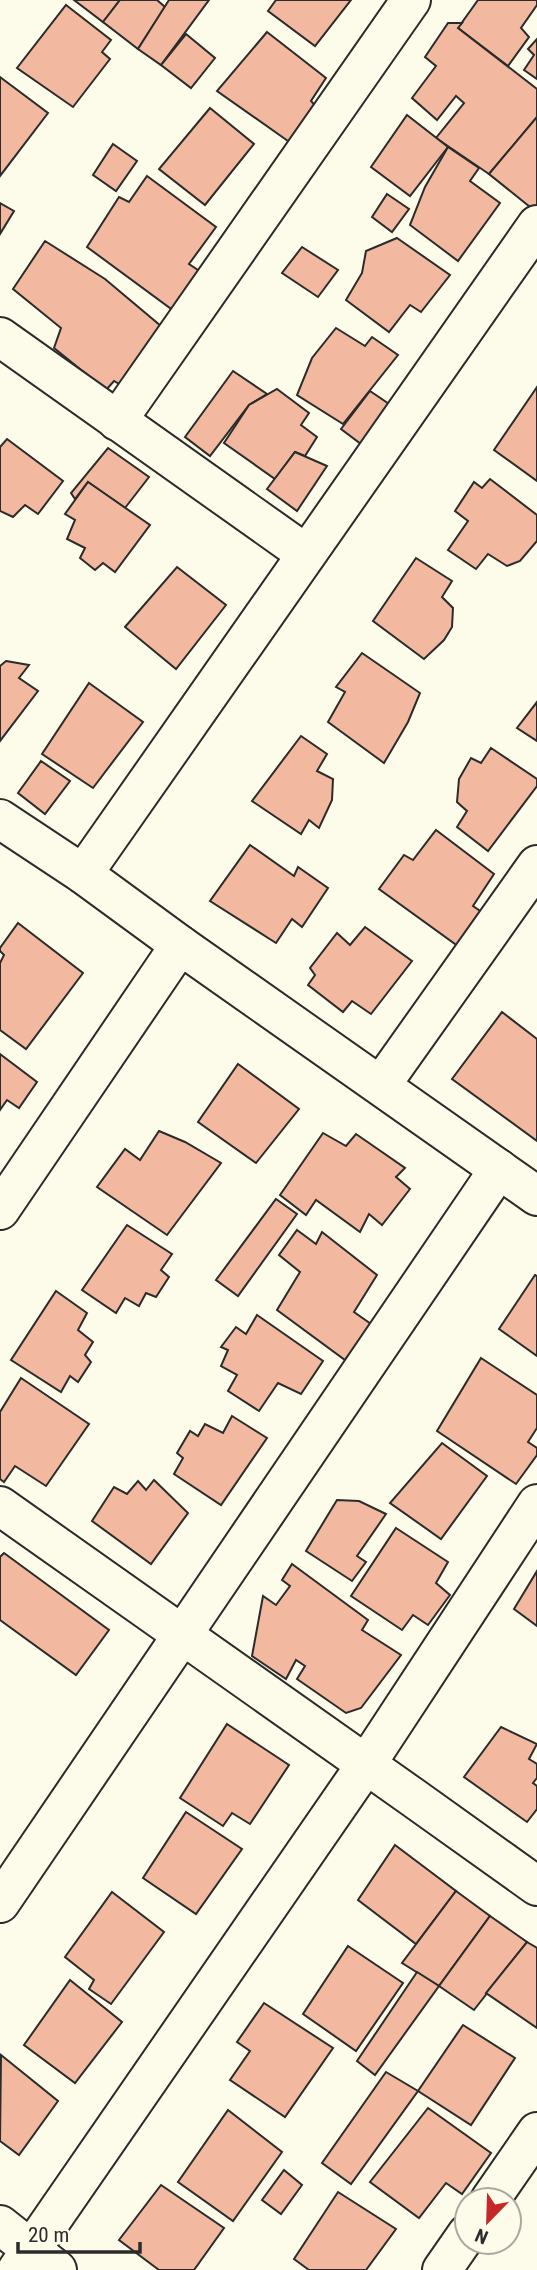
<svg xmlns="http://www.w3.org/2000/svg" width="537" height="2270" font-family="'Roboto Condensed',sans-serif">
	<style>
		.building { fill: #f2b8a0; stroke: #2b2b2b; stroke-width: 2 }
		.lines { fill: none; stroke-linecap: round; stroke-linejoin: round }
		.minor-casing { stroke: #2b2b2b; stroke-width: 42 }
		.minor { stroke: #fdfbea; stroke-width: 38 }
	</style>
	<rect width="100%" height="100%" fill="#fdfbea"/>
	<g class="building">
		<path d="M74,0H120L103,22Z"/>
		<path d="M120,0H157L165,7L138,49L103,22Z"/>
		<path d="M169,0H209L161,65L138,49Z"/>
		<path d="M276,0H351L315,46L268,11Z"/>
		<path d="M478,0H537V5L521,28L529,37L508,66L458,28Z"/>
		<path d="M66,5L111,40L102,52L110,59L73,107L17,68Z"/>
		<path d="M448,23H462L458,28L537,89V117L489,174L436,138L464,103L456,96L437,120L412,98L436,66L425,57Z"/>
		<path d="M267,32L326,78L311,101L321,112L295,146L217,91Z"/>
		<path d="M186,34L215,58L191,88L161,65Z"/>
		<path d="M537,39V79L524,70L534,55L528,49Z"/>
		<path d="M0,77L48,113L0,176Z"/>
		<path d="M210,108L254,144L205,205L159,169Z"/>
		<path d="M407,115L448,147L410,196L371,167Z"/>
		<path d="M537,117V208L535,211L489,174Z"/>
		<path d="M113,144L137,161L116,191L93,175Z"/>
		<path d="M448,147L479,168L470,181L500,203L458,261L410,225L425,187Z"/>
		<path d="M147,176L216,227L189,264L201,272L174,311L87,247L119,197L129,202Z"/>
		<path d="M387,194L409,209L392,232L372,217Z"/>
		<path d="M0,203L14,211L0,234Z"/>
		<path d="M397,238L450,275L421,312L410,305L389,332L346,300L362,273L366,251Z"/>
		<path d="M45,241L105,279L168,332L126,388L114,381L106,390L54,348L61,328L13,289Z"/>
		<path d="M302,247L338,270L318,297L282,273Z"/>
		<path d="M336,328L365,346L372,337L398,355L343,424L297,395L312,358Z"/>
		<path d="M233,371L267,394L249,405L210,456L185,437Z"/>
		<path d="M537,387V481L494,450Z"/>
		<path d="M277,389L309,413L301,425L317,437L305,456L295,452L275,479L224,443L249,405Z"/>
		<path d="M370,391L395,408L365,447L341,429Z"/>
		<path d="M7,439L63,481L38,514L25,505L13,517L0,511V447Z"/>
		<path d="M108,448L149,477L125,508L88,482L75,499L71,493Z"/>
		<path d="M295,452L327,466L297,511L267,489Z"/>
		<path d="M490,479L537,515V541L520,561L507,566L488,554L476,569L448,550L468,521L455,511L474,482L482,488Z"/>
		<path d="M88,482L150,525L115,572L103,563L95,570L80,558L85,548L67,539L75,520L65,514Z"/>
		<path d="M416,558L452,581L442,597L453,608L452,627L444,640L424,659L373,621Z"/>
		<path d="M177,567L226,605L176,669L125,627Z"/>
		<path d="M362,653L420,693L408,722L384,763L328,722L345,692L336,687Z"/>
		<path d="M6,661L29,665L19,678L38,691L0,741V666Z"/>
		<path d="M89,683L143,722L93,788L42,754Z"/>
		<path d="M537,702V741L517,728Z"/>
		<path d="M301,736L327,754L317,771L333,779L332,800L319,828L309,820L301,834L252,801Z"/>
		<path d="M491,748L537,779V786L488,851L457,827L467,811L457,802L459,779L471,758L481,763Z"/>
		<path d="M41,761L70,781L45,814L18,793Z"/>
		<path d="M436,830L494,874L473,906L486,915L462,949L379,889L404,855L413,860Z"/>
		<path d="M250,845L294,876L298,867L328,888L302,927L292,919L276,943L210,901Z"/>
		<path d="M18,923L83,973L26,1049L0,1030V963L4,955L0,951V948Z"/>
		<path d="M365,927L412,961L371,1014L352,1001L343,1012L308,985L315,975L310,968L337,933L350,945Z"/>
		<path d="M502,1012L537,1039V1141L452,1079Z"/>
		<path d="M0,1054L37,1082L19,1108L7,1100L0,1110Z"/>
		<path d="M238,1064L299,1109L256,1163L198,1122Z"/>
		<path d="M159,1131L185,1142L221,1163L167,1235L97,1187L125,1149L140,1160Z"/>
		<path d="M323,1133L346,1146L356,1134L405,1168L396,1177L410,1189L382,1225L369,1214L360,1232L316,1200L306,1215L280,1195Z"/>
		<path d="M276,1199L297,1214L238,1296L216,1280Z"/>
		<path d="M127,1225L172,1254L161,1270L169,1277L156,1297L146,1293L139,1306L125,1298L116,1313L82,1290Z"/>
		<path d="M297,1230L316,1244L322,1232L377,1275L354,1312L371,1324L345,1360L277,1310L300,1272L279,1255Z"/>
		<path d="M535,1275L537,1276V1356L499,1329Z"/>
		<path d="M56,1291L87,1313L78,1330L93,1342L85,1355L91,1362L78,1382L70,1376L61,1392L11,1360Z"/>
		<path d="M257,1315L323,1361L301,1394L278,1383L259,1411L228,1391L237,1375L221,1366L228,1350L221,1347L236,1327L246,1334Z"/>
		<path d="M481,1358L537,1395V1428L528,1442L537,1448V1455L516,1484L437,1431Z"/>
		<path d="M21,1378L89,1424L46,1486L15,1466L4,1482L0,1479V1412Z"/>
		<path d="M232,1416L267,1438L221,1505L174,1474L183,1458L177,1453L190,1431L198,1436L205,1424L223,1433Z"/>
		<path d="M442,1443L487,1476L441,1539L390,1503Z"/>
		<path d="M154,1480L188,1513L151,1564L92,1521L114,1487L127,1494L138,1481L146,1490Z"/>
		<path d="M337,1500L359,1501L386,1514L357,1556L366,1562L352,1581L306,1551Z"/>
		<path d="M396,1528L448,1562L436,1583L450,1595L428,1625L413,1615L402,1630L351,1596Z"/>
		<path d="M4,1553L109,1630L76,1675L0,1620V1557Z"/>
		<path d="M292,1564L368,1620L362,1630L401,1655L361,1708L346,1713L297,1679L305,1666L296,1660L286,1679L252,1656L263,1596L276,1605L290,1586L282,1580Z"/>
		<path d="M537,1571V1626L514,1609Z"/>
		<path d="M227,1724L289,1765L250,1824L232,1813L223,1826L180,1798Z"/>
		<path d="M501,1727L537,1744L529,1759L537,1764V1778L533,1783L537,1786V1809L527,1822L464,1777Z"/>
		<path d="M186,1812L242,1849L196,1914L143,1878Z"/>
		<path d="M395,1845L456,1891L416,1944L358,1900Z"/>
		<path d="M456,1891L490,1916L439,1986L402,1963Z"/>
		<path d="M112,1892L164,1932L111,2004L89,1989L94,1980L65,1957Z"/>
		<path d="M490,1916L527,1942L474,2010L439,1986Z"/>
		<path d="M527,1942L537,1948V2028L486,1993Z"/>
		<path d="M348,1946L403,1983L356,2051L303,2014Z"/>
		<path d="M417,1972L439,1986L375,2075L357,2061Z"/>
		<path d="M70,1980L122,2022L75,2083L24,2045Z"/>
		<path d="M264,2003L333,2048L285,2117L230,2080L250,2051L237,2042Z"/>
		<path d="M463,2025L515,2058L471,2125L418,2091Z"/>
		<path d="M1,2055L58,2101L19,2155L0,2141Z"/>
		<path d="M386,2072L418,2091L351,2184L322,2163Z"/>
		<path d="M428,2108L491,2153L462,2194L446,2183L419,2218L370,2182Z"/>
		<path d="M228,2110L282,2152L233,2221L178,2182Z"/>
		<path d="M284,2170L302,2185L281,2214L262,2200Z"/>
		<path d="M161,2185L224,2228L194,2270H159L119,2240Z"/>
		<path d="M338,2192L396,2229L366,2270H309L294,2259Z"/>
	</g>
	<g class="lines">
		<defs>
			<g id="minor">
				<path d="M0,337L306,554"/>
				<path d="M117,421L411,0"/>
				<path d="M0,819L83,874L180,945L537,1196"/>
				<path d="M83,874L537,225"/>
				<path d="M381,1085L537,865"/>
				<path d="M0,1210L180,945"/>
				<path d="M0,1506C179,1633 359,1758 537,1886"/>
				<path d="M0,1903L499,1169"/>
				<path d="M490,2200L537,2132"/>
				<path d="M0,2225L57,2270"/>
				<path d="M17,2270L367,1763L537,1504"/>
				<path d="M442,2270L467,2234"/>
			</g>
		</defs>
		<use href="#minor" class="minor-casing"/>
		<use href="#minor" class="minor"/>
	</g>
	<g transform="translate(488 2221) rotate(203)"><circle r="33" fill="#fdfbea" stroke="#a9a89e" stroke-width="2"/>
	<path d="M0-5L12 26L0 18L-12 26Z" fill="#c62828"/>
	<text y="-10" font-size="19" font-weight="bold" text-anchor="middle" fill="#2b2b2b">N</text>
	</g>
	<path d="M18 2242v10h122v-10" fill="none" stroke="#2b2b2b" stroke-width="3.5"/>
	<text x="28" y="2242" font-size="21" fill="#2b2b2b" stroke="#fdfbea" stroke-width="5" paint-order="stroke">20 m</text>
</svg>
